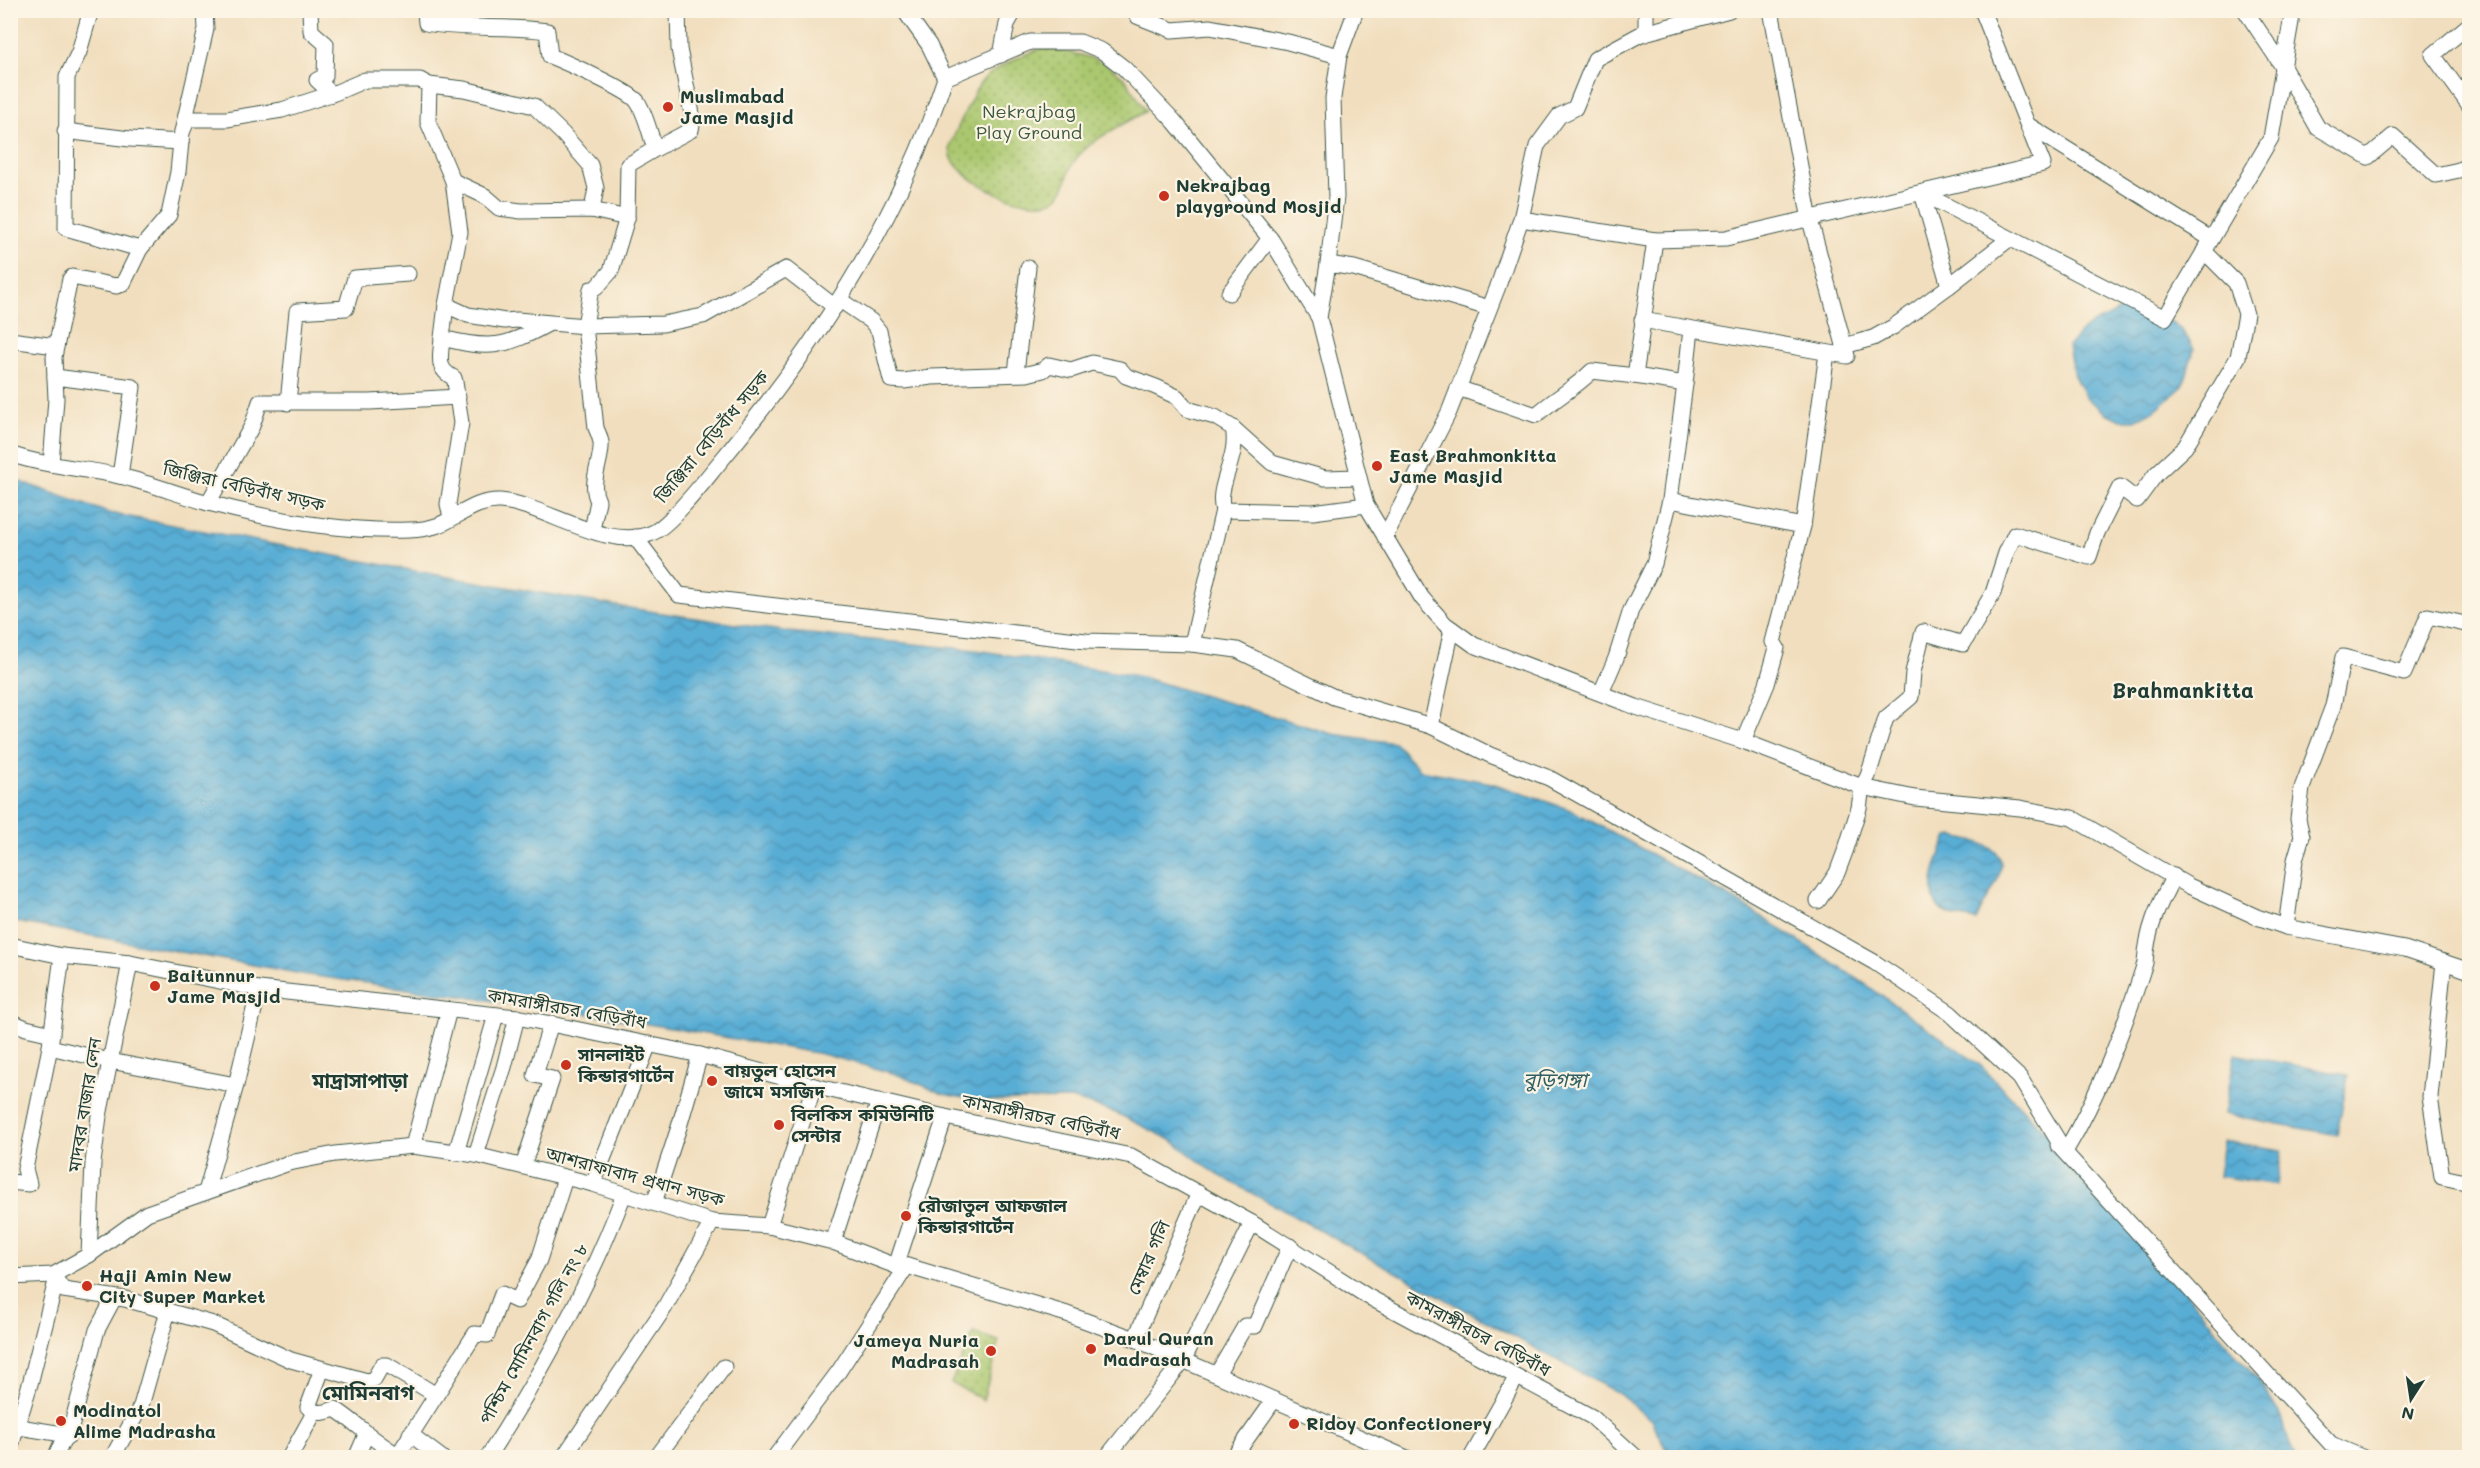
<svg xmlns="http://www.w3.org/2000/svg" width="2480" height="1468" font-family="Mali,'Noto Sans Bengali',sans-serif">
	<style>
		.park { fill: url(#park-dots); stroke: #658252; stroke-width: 1.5 }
		.water { fill: url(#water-waves); stroke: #3c7584; stroke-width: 1.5 }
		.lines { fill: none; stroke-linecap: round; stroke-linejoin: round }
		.minor-casing { stroke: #3e5549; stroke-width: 17 }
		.minor { stroke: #fff; stroke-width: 15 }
		.poi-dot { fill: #c8321e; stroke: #fcf5e5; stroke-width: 2 }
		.labels { text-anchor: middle; stroke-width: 4.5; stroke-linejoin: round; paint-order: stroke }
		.poi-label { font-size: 18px; font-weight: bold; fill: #1f3d34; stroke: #fcf5e5; text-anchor: start }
		.park-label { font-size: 18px; fill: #3b5940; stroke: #fcf5e5 }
		.street-label { font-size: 18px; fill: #1f3d34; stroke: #fcf5e5 }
		.water-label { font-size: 20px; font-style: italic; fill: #305f64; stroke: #fcf5e5 }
		.neighbourhood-label { font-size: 20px; font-weight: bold; fill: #1f3d34; stroke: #fcf5e5 }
		.quarter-label { font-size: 21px; font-weight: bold; fill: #1f3d34; stroke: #fcf5e5 }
	</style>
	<defs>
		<pattern id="park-dots" width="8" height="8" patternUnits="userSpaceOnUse" patternTransform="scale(1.5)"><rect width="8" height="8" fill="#abc86f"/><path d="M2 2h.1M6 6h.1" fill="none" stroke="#8ba45c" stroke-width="1.8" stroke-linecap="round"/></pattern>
		<pattern id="water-waves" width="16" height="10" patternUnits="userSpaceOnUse" patternTransform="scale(1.5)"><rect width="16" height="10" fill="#59add5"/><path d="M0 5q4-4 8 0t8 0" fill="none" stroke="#498eae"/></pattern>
	</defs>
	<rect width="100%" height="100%" fill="#fcf5e5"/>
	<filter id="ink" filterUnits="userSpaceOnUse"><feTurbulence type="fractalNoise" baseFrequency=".0167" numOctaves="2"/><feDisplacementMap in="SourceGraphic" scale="12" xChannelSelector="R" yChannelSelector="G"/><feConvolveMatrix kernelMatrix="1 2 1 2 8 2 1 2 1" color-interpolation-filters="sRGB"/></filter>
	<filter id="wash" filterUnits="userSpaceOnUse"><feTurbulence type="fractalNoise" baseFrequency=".008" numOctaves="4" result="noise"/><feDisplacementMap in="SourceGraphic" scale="24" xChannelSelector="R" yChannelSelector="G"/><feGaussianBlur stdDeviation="1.35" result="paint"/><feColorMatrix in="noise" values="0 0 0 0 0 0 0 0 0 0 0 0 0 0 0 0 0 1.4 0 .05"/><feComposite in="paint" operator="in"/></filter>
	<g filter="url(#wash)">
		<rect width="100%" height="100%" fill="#f1debe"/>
		<g class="park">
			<path d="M1042,48C1070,52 1104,56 1125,79C1133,89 1139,101 1146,111C1122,126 1086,140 1072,165C1066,175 1066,194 1054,200C1029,213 965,184 953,160C951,158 950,150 950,147C952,139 976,87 982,81C993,68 1025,54 1042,48Z"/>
			<path d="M973,1333L999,1341L983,1400L951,1383Z"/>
		</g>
		<g class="water">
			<path d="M2121,308C2136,308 2160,316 2173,323C2183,329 2189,339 2194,349L2183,386L2155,410L2135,420H2120L2106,413L2086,398L2074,376L2068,347C2074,340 2080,332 2088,326C2099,319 2112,318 2121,308Z"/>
			<path d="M10,478L109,513L432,574L629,608L789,632L976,650L1138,676L1333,734L1395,743L1420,770L1492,783L1571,810L1737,901L1861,981L1980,1065L2065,1152L2151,1248L2239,1359L2258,1379L2279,1413L2295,1457H1671L1651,1420L1619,1394L1215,1173L1171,1140L1116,1113L1072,1099L981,1101L943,1094L896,1074L822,1054L595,1015L308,975L11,921Z"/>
			<path d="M1954,836C2027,850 1999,874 1976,920C1967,918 1956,917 1948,914C1919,902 1938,857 1948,837Z"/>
			<path d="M2235,1054L2348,1075L2337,1135L2224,1114Z"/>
			<path d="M2223,1141L2282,1150L2277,1185L2218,1176Z"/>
		</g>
	</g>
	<g filter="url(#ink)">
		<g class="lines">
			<defs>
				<g id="minor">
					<path d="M310,10L311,31L326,44L325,76L317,80L332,94"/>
					<path d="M425,10L426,23C466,30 507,25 547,31L550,56C565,62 628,90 637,101C646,114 650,134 655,149L691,130L693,119L679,49L678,10"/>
					<path d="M904,10L929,45L945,78"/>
					<path d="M1646,10V34"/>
					<path d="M2245,10L2283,67L2318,128L2368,157L2393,136L2436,175L2459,170L2470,164"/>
					<path d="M1137,16L1172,30L1210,27L1288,42L1339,56"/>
					<path d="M2470,24L2433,55L2470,106"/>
					<path d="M1001,55L1007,24L1015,10"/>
					<path d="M429,85L464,89L534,106L563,134L590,165L596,188L592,210"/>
					<path d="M2028,125L2211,239"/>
					<path d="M65,131L130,139L181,142"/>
					<path d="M182,132L188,119H227L282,110L337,92L365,80H420L429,85L428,122L453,181L460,232L446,305L442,338"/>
					<path d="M453,181L485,196L499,208L521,211L592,210L627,218L628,165L655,149"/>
					<path d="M1922,193L2165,318L2271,138L2293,10"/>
					<path d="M1521,219L1537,146L1559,116L1575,108L1595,59L1641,34L1729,10"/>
					<path d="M1655,240L1635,376L1685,384L1691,329"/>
					<path d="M140,249L169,215L178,172L182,132L206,29L205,10"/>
					<path d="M1328,264L1354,268L1489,308"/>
					<path d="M1949,286L2009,239"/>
					<path d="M1229,293L1270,238"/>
					<path d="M840,300L871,321L879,331L891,380L904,381L931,377L1027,374L1043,370L1049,365L1071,370L1092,363L1120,369L1126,376L1156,387L1177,397L1187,409L1215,417L1233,428C1240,457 1215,487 1223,510L1313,512L1366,505"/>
					<path d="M446,305L468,315L505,321L517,320L585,326L591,289L596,288L611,271L627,218"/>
					<path d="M1319,318L1328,264L1336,197L1333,98L1339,56L1356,10"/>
					<path d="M1642,320L1847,356L1810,220L1771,10"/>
					<path d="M10,340L56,346"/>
					<path d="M1844,346L1873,338L1893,327L1949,286L1922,193"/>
					<path d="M1016,373L1028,268"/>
					<path d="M55,377L133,387L120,476"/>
					<path d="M1458,388L1536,415C1554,399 1575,388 1592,371L1635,376"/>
					<path d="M288,403L297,311L346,308L355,278L408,274"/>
					<path d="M1233,428L1272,463L1325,478L1358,477"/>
					<path d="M10,454C47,467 86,468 124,477C151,484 178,494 205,502C271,520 340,532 409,530C417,530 430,528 439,525C460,516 476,500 500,501C544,504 607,553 652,533C669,526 702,484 715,468C812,352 898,223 945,78L1030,42H1080L1102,51L1124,68L1174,121L1272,241L1319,318L1366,505L1422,598L1445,624L1474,645L1636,707L1743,741L1862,787L1915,798L2020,808L2072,818L2189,886L2257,917L2286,927L2405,949L2470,971"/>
					<path d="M51,464L56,399L54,357L70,279L72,277L116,286L123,284L140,249L66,228L67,77L79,52L91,10"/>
					<path d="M1670,500L1685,384"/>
					<path d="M208,503L252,426L260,402H370L458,397"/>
					<path d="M451,517L448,504L461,423L455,382L454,378C435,368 441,357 442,338C490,350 504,348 548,324"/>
					<path d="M592,530L598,501C588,483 603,460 601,442C600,438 598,432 596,428L585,326L663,324L703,316L786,269L835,307"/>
					<path d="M635,537L679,595L1086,641L1192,644L1237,650L1334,697L1431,726L1452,629"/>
					<path d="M1385,537L1449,412L1497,289L1521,219L1655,240L1726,238L2043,164L1982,10"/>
					<path d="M1192,644L1223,510"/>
					<path d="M1601,693L1616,658L1631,610L1654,564L1670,500L1803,526"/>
					<path d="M1431,726L1490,755L1549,778L1874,962L1950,1013L2020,1078L2065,1152C2100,1093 2124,1028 2145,963C2147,929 2158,906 2174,876"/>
					<path d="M1743,741L1767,684L1777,648L1773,642L1803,526L1827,353"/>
					<path d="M1818,901L1837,873L1846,849L1859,808L1862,787L1868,776L1886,718L1911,697L1913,672L1923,632L1963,644L1993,593L2006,553L2015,534L2089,557L2097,533L2120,487L2137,500L2156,474L2185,447L2238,357L2246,314L2236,283L2204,251"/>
					<path d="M2286,927L2295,860L2302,836L2298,819L2302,788L2333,706L2343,657L2404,673L2428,616L2470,625"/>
					<path d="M10,945L62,956L130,963L259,989L517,1017L700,1055L814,1086L945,1117L1131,1156L1252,1223L1367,1296L1592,1417L1637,1458"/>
					<path d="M2444,962L2430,1097L2442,1177L2470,1183"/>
					<path d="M10,1021L26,1028L52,1034"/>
					<path d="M50,1047L110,1061L236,1085"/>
					<path d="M2058,1145L2331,1444L2364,1458"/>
					<path d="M413,1146L449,1010"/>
					<path d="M456,1153L496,1015"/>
					<path d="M476,1155L504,1067L517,1017"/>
					<path d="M523,1166L552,1079L535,1075L551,1023"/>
					<path d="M10,1182L29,1184L25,1169L50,1047L62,956"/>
					<path d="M593,1184L649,1044"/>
					<path d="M206,1192L236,1085L259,989"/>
					<path d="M654,1203L679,1127L700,1055"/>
					<path d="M769,1226L814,1086"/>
					<path d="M833,1242L879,1101"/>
					<path d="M89,1255L93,1163L99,1116L130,963"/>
					<path d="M896,1266L945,1117"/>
					<path d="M53,1275L63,1290L125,1299L213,1324L291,1360L367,1381L374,1379L382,1365H387L436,1395"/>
					<path d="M10,1277L53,1275L89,1255L147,1213L289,1163L335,1154L413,1146L476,1155L593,1184L712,1222L769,1226L833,1242L896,1266H907L1067,1314L1135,1339L1407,1458"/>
					<path d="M1135,1339L1199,1193"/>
					<path d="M322,1369L308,1407C317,1415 324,1413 335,1409C357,1423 374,1442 398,1455L396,1458"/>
					<path d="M1217,1374L1245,1326H1255L1290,1246"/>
					<path d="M19,1427L69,1435"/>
					<path d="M410,1434L442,1458"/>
					<path d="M10,1449L30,1384L56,1281"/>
					<path d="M55,1458L63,1440L69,1435L97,1330L114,1298"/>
					<path d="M112,1458L141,1406L168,1311"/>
					<path d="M289,1458L314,1413"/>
					<path d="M356,1458L366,1435"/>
					<path d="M401,1458L398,1455L475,1334L487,1335L502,1294L517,1301L539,1260L565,1178"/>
					<path d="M487,1458C541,1374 589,1287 624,1194"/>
					<path d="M563,1458L665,1307L712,1222"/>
					<path d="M656,1458L724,1367"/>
					<path d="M774,1458L839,1371L907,1266"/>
					<path d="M1106,1458L1183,1361L1252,1223"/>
					<path d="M1233,1458L1274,1400"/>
					<path d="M1471,1458L1516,1378"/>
				</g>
			</defs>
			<use href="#minor" class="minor-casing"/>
			<use href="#minor" class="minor"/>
		</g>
	</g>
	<g class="poi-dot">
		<circle cx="668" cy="107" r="6"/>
		<circle cx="1164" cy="196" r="6"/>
		<circle cx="1377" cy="466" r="6"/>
		<circle cx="155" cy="986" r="6"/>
		<circle cx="566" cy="1065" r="6"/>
		<circle cx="712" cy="1081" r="6"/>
		<circle cx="779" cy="1125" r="6"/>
		<circle cx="906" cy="1216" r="6"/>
		<circle cx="87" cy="1286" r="6"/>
		<circle cx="1091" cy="1349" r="6"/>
		<circle cx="991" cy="1351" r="6"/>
		<circle cx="61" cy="1421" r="6"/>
		<circle cx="1294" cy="1424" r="6"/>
	</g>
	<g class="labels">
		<g class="poi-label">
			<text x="680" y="103">Muslimabad<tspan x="680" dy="21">Jame Masjid</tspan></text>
			<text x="1176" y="192">Nekrajbag<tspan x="1176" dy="21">playground Mosjid</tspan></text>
			<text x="1389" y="462">East Brahmonkitta<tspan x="1389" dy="21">Jame Masjid</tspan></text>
			<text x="167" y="982">Baitunnur<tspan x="167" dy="21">Jame Masjid</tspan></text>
			<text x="578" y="1061">সানলাইট<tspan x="578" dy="21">কিন্ডারগার্টেন</tspan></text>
			<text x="724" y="1077">বায়তুল হোসেন<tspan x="724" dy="21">জামে মসজিদ</tspan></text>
			<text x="791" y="1121">বিলকিস কমিউনিটি<tspan x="791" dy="21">সেন্টার</tspan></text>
			<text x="918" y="1212">রৌজাতুল আফজাল<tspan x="918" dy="21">কিন্ডারগার্টেন</tspan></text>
			<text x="99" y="1282">Haji Amin New<tspan x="99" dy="21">City Super Market</tspan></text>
			<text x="1103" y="1345">Darul Quran<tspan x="1103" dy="21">Madrasah</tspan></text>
			<text x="979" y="1347" text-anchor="end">Jameya Nuria<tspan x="979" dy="21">Madrasah</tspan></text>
			<text x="73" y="1417">Modinatol<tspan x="73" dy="21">Alime Madrasha</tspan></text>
			<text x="1306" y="1430">Ridoy Confectionery</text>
		</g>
		<g class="park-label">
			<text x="1029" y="118">Nekrajbag<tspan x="1029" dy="21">Play Ground</tspan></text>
		</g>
		<g class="street-label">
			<text transform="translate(712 437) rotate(-50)" y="6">জিঞ্জিরা বেড়িবাঁধ সড়ক</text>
			<text transform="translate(244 487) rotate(13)" y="6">জিঞ্জিরা বেড়িবাঁধ সড়ক</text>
			<text transform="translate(567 1009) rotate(10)" y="6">কামরাঙ্গীরচর বেড়িবাঁধ</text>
			<text transform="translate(85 1105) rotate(-81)" y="6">মাদবর বাজার লেন</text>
			<text transform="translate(1041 1117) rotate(12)" y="6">কামরাঙ্গীরচর বেড়িবাঁধ</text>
			<text transform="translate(635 1177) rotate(15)" y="6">আশরাফাবাদ প্রধান সড়ক</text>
			<text transform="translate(1149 1258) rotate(-66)" y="6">মেম্বার গলি</text>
			<text transform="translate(534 1334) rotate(-61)" y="6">পশ্চিম মোমিনবাগ গলি নং ৮</text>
			<text transform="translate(1478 1334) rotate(28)" y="6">কামরাঙ্গীরচর বেড়িবাঁধ</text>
		</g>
		<g class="water-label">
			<text x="1555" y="1087">বুড়িগঙ্গা</text>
		</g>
		<g class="neighbourhood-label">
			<text x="360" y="1088">মাদ্রাসাপাড়া</text>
		</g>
		<g class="quarter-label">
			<text x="2183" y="698">Brahmankitta</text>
			<text x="368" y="1400">মোমিনবাগ</text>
		</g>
	</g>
	<rect width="2480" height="1468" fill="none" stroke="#fcf5e5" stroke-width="36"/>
	<g transform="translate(2411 1399) rotate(192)" stroke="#fcf5e5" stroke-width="4.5" paint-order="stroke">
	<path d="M0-4.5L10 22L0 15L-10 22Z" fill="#1f3d34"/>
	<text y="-9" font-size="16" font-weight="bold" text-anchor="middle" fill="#1f3d34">N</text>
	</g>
</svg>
